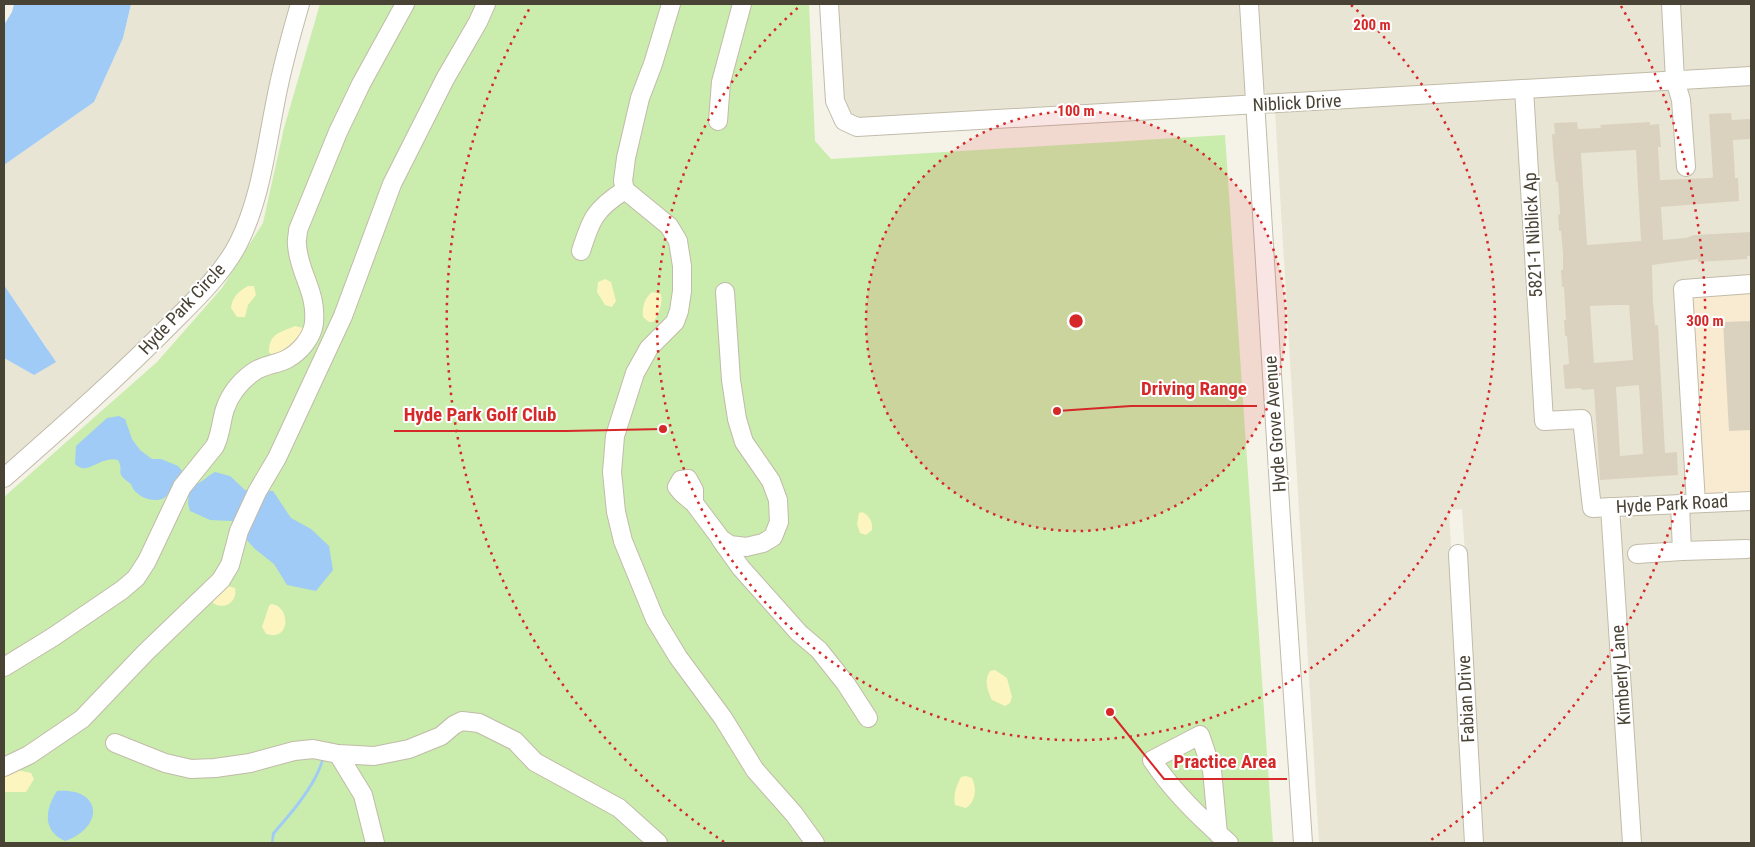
<svg xmlns="http://www.w3.org/2000/svg" width="1755" height="847" font-family="'Roboto Condensed',sans-serif">
	<style>
		.residential { fill: #e9e5d5 }
		.commercial { fill: #f8ebd1 }
		.green { fill: #caecad }
		.sand { fill: #fcf5c0 }
		.water { fill: #9fcbf6 }
		.building { fill: #dad2be; fill-rule: evenodd }
		.lines { fill: none; stroke-linecap: round; stroke-linejoin: round }
		.minor-casing { stroke: #c1bba9; stroke-width: 20 }
		.minor { stroke: #fff; stroke-width: 18 }
		.ring { fill: none; stroke: #d62828; stroke-width: 2.5; stroke-dasharray: 2.5 5 }
		.labels { text-anchor: middle; stroke-width: 4; stroke-linejoin: round; paint-order: stroke }
		.street-label { font-size: 18px; fill: #494335; stroke: #fff }
		.centre { fill: #d62828; stroke: #fff; stroke-width: 2.5 }
		.ring-label { font-size: 15px; text-anchor: middle; font-weight: bold; fill: #d62828; stroke: #fff; stroke-width: 4; stroke-linejoin: round; paint-order: stroke }
		.leader { fill: none; stroke: #d62828; stroke-width: 2 }
		.callout-dot { fill: #d62828; stroke: #fff; stroke-width: 2 }
		.callout-label { font-size: 19px; text-anchor: middle; font-weight: bold; fill: #d62828; stroke: #fff; stroke-width: 4; stroke-linejoin: round; paint-order: stroke }
	</style>
	<rect width="100%" height="100%" fill="#f5f2e7"/>
	<g class="residential">
		<path d="M131,4H294L252,186L237,230L215,264L173,314L107,377L4,467V358L34,375L48,349L4,285V165L94,102L123,38Z"/>
		<path d="M835,4H1244L1248,91L1241,100L857,120L847,111L842,98Z"/>
		<path d="M1256,4H1663L1667,68L1661,75L1276,98L1267,94L1261,85Z"/>
		<path d="M1677,4H1751V69L1687,71L1681,63Z"/>
		<path d="M1751,83V291L1701,495L1582,501L1603,521L1624,843H1479L1473,669L1462,509L1449,510L1466,843H1319L1275,111Z"/>
		<path d="M1751,508V843H1638L1617,532L1623,517L1632,511Z"/>
	</g>
	<path class="commercial" d="M1751,291V493L1701,495L1690,295Z"/>
	<path class="green" d="M320,4H809L815,141L831,159L1225,135L1273,843H4V497L157,362L222,288L263,223L284,128Z"/>
	<g class="sand">
		<path d="M605,279L611,282L616,301L612,307L605,305L597,292L598,282Z"/>
		<path d="M248,286H254L256,295L248,305L245,317H237L231,308C232,297 239,291 248,286Z"/>
		<path d="M652,292L661,294C663,303 659,315 653,322H649L643,317C642,307 644,299 652,292Z"/>
		<path d="M295,326L303,328L305,333L288,352L272,355L269,352C269,333 280,333 295,326Z"/>
		<path d="M862,512C869,515 873,522 872,530L866,535L860,533L857,524L859,513Z"/>
		<path d="M227,586L235,588C238,601 225,611 213,603V599Z"/>
		<path d="M271,604C290,605 292,642 266,634L262,627L269,606Z"/>
		<path d="M995,670L1007,678L1012,697L1010,703L1005,706L992,700C987,690 984,680 990,671Z"/>
		<path d="M13,769L31,773L34,779L26,792H4V771Z"/>
		<path d="M966,776L972,778C977,789 976,801 966,808L955,805C953,795 956,786 961,777Z"/>
	</g>
	<g class="water">
		<path d="M14,4H131L123,38L94,102L4,165V25L12,12Z"/>
		<path d="M4,285L56,362L34,375L4,358Z"/>
		<path d="M119,416L125,419L132,439L140,450L152,459H161L178,466L183,472V478L193,485C201,484 207,476 215,472L230,476L245,490L273,491L291,518L311,529L329,546L333,570L316,591L287,585L274,564L255,549L245,538L244,530L232,521L210,520L190,511L188,504L189,490L175,485C172,489 168,495 164,498C153,504 134,496 131,484C113,472 125,472 118,460C100,455 88,477 75,464L76,446L107,418Z"/>
		<path d="M323,753L325,754C321,782 293,813 275,834L273,843H271L272,833C291,811 317,782 323,753Z"/>
		<path d="M57,791C102,787 105,827 65,841C42,831 45,809 57,791Z"/>
	</g>
	<g class="building">
		<path d="M1731,113L1732,120L1751,119V139L1733,140L1735,178H1738L1739,201L1661,207L1663,240L1686,238L1694,235L1751,232V256H1747V259L1698,262V259L1652,265L1653,302L1655,325H1658L1665,453L1677,452L1678,475L1600,480L1594,389L1582,390L1581,388L1565,389L1563,365L1569,364L1567,336H1565L1564,320H1566L1564,287H1562L1561,270H1563V253L1561,231H1559L1558,215L1560,214L1558,182H1556L1553,150L1552,134H1555L1554,123L1577,122L1578,129L1601,128L1600,125L1650,122V125L1659,124L1661,147H1658L1660,180L1711,178L1713,177L1709,114ZM1636,150L1641,241L1587,245L1581,153ZM1614,305H1629L1633,360L1594,363L1590,306ZM1639,385L1643,454L1620,456L1616,387Z"/>
		<path d="M1751,321V430L1729,431L1723,322Z"/>
	</g>
	<g class="lines">
		<defs>
			<g id="minor">
				<path d="M829,4L835,101L844,121L857,127L1751,76"/>
				<path d="M1249,4L1281,520L1303,843"/>
				<path d="M1671,4L1675,80L1681,100L1686,167"/>
				<path d="M1524,89L1544,421L1582,419L1592,508L1751,501"/>
				<path d="M718,121L721,82L742,4"/>
				<path d="M625,190L623,181L626,158L640,98L653,64L671,4"/>
				<path d="M581,251C591,219 595,209 625,190L669,226L678,241L682,266V291L679,311L675,322L649,348L635,373L615,436L612,472L616,512L623,541L655,619L678,657L723,718L755,770L794,814L815,843"/>
				<path d="M4,478C62,427 120,376 174,321C197,298 224,272 239,242C261,197 266,148 276,99C282,67 291,35 300,4"/>
				<path d="M694,503L682,493L677,487L681,480L688,479L694,490V503L721,539L730,545L746,547L763,543L773,537L779,522L778,500L771,481L744,442L737,419L731,380L725,292"/>
				<path d="M1696,503L1683,289L1751,284"/>
				<path d="M1610,507L1632,843"/>
				<path d="M721,540L741,568L799,633L819,650L846,684L868,718"/>
				<path d="M1682,551L1747,549"/>
				<path d="M1458,554L1474,843"/>
				<path d="M1637,554L1682,551L1680,504"/>
				<path d="M4,667L53,637L122,590L136,578L147,561L182,487L215,446C221,434 221,421 225,409C230,394 240,382 252,373C263,364 276,365 287,359C300,352 312,338 314,323C317,291 299,274 297,245C296,241 298,235 298,230L338,132L361,84L405,4"/>
				<path d="M115,743L165,763L191,769L215,768L250,763L294,751L313,749L338,754L374,756L409,749L441,736L454,725L462,721L479,723L515,741L535,762L619,808L658,843"/>
				<path d="M338,754L363,795L375,843"/>
				<path d="M4,767L29,755L82,719L145,653L221,580L230,565L239,531L257,492L277,458L343,316L392,184L445,79L478,22L486,4"/>
				<path d="M1218,834L1212,770L1200,735L1152,760C1173,792 1200,818 1229,843"/>
			</g>
		</defs>
		<use href="#minor" class="minor-casing"/>
		<use href="#minor" class="minor"/>
	</g>
	<circle cx="1076" cy="321" r="210" fill="#d62828" fill-opacity=".12"/>
	<g class="ring">
		<circle cx="1076" cy="321" r="210"/>
		<path d="M1351 5A419 419 0 1 1 801 5"/>
		<path d="M724 842A629 629 0 0 1 531 6M1621 6A629 629 0 0 1 1428 842"/>
	</g>
	<g class="labels">
		<g class="street-label">
			<text transform="translate(1297 103) rotate(-3)" y="6">Niblick Drive</text>
			<text transform="translate(1533 235) rotate(-93)" y="6">5821-1 Niblick Ap</text>
			<text transform="translate(182 309) rotate(-47)" y="6">Hyde Park Circle</text>
			<text transform="translate(1275 424) rotate(-94)" y="6">Hyde Grove Avenue</text>
			<text transform="translate(1672 504) rotate(-3)" y="6">Hyde Park Road</text>
			<text transform="translate(1621 675) rotate(-94)" y="6">Kimberly Lane</text>
			<text transform="translate(1466 699) rotate(-93)" y="6">Fabian Drive</text>
		</g>
	</g>
	<circle cx="1076" cy="321" r="8" class="centre"/>
	<g class="ring-label">
		<text x="1372" y="30">200 m</text>
		<text x="1076" y="116">100 m</text>
		<text x="1705" y="326">300 m</text>
	</g>
	<path class="leader" d="M1057 411L1131 406H1257M663 429L566 431H394M1110 712L1164 779H1287"/>
	<g class="callout-dot">
		<circle cx="1057" cy="411" r="5"/>
		<circle cx="663" cy="429" r="5"/>
		<circle cx="1110" cy="712" r="5"/>
	</g>
	<g class="callout-label">
		<text x="1194" y="395">Driving Range</text>
		<text x="480" y="421">Hyde Park Golf Club</text>
		<text x="1225" y="768">Practice Area</text>
	</g>
	<rect width="1755" height="847" fill="none" stroke="#494335" stroke-width="10"/>
</svg>
